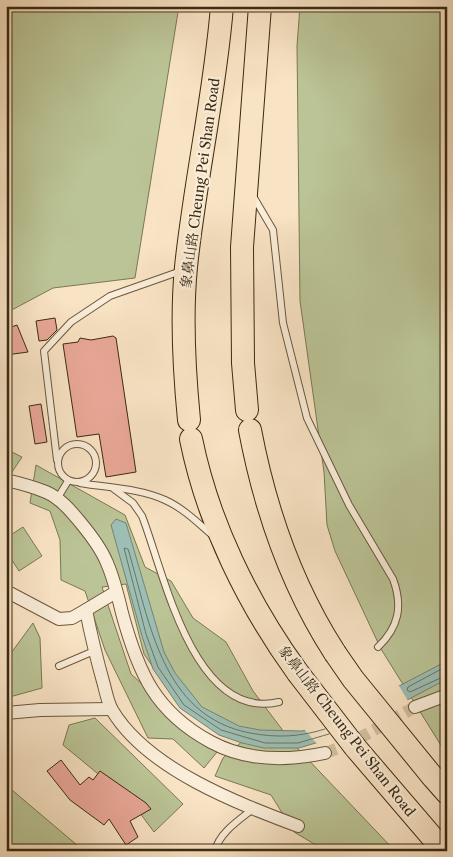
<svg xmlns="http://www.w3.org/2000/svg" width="453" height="857" font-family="'Libre Caslon Text','Noto Serif TC',serif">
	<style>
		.green { fill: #bbc496; stroke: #7b7754 }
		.water { fill: #9dbeb4; stroke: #768373 }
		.pier { fill: #f8e3c4 }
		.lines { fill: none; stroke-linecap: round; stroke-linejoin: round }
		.shore { stroke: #6c7462; stroke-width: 1 }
		.building { fill: #eaa898; stroke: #3b2a11 }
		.street-tunnel { stroke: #d2bea0; stroke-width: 12; stroke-dasharray: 12 6; stroke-linecap: butt }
		.lane-casing { stroke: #6a583e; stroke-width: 8 }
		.street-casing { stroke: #6a583e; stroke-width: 14 }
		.highway-casing { stroke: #3b2a11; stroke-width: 24 }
		.lane { stroke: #faedd9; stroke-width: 6 }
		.street { stroke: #faedd9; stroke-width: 12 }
		.highway { stroke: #f8e3c4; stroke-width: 22 }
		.highway-bridge-casing { stroke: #3b2a11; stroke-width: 24; stroke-linecap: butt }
		.highway-bridge { stroke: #f8e3c4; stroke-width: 22 }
		.labels { text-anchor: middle; stroke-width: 4.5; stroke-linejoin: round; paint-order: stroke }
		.street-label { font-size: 14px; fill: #3b2a11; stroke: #faedd9 }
	</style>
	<rect width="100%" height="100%" fill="#f8e3c4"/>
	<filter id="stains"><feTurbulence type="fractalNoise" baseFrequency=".004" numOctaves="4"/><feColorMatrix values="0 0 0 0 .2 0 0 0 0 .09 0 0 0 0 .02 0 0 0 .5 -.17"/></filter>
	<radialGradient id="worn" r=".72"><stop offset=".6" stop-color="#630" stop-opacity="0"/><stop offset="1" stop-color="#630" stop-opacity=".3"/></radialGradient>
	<g class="green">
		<path d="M6,6H179L135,278L53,288L6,313Z"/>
		<path d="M300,6H447V755L381,649L335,551L327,525L324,472L300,301L297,46Z"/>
		<path d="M6,449L22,457L8,478H6Z"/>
		<path d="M36,465L125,515L145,567L171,581L193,618L226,642L253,691L284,732H282L395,851H326L294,832L271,795L215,776L223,758L245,739L175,699L144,654L126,584L102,587L131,674L217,752L204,768L173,739L148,738L105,650L85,591L61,580L60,540L50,511L30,503Z"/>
		<path d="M23,527L42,556L19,571L6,551V538Z"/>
		<path d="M33,623L40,638L42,688L6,698V660Z"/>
		<path d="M95,718L183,804L154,832L131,801L63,745L69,725Z"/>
		<path d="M6,789L12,790L84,851H6Z"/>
	</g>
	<path class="water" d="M116,519L126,523L164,652L175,673L202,707L239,726L260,730L302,731L330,722L447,661V679L339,736L299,748H264L242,743L219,735L180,708L153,669L142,636L111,525Z"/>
	<path class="pier" d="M398,684L408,701L340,739L318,745L303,728L329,720Z"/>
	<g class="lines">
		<g class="shore">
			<path d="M447,666L408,687L407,690L410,692L447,675"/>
			<path d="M325,729C300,737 277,738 250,733C162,716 150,623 128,549L124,548L146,634L158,667L184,705L221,730L265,743H298L329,734"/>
		</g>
	</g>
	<g class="building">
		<path d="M55,318L57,330L47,340L39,341L36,321Z"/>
		<path d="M17,325L28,352L6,355V329Z"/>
		<path d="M113,336L116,338L136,472L106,477L99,434L77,437L63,344L78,342L80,338L91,340Z"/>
		<path d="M41,404L47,442L35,444L29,406Z"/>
		<path d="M61,760L80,785L89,777L93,780L100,771L146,803L151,809L130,821L138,837L126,845L109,819L104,825L70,800L47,771Z"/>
	</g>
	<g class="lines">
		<path class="street-tunnel" d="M325,753L349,744L415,707"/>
		<defs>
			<g id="lane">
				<path d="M253,196L273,230L283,323L307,418L349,505L393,579C403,606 399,627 378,647"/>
				<circle cx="77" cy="463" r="19"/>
				<path d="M57,460L44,351L71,322L110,296L181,271"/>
				<path d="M80,483C108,488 139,488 165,500C183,508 198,523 212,535"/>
				<path d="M114,489L133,503L142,516C164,572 193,722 279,702"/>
				<path d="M57,499L68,481"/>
				<path d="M59,666L94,651"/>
				<path d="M215,851C219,833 239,820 253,809"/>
			</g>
			<g id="street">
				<path d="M6,480C19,483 34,487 46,492C60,498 71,511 80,522C90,534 101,548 107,563C114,579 118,596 122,613C138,672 155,712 211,742C246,761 287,761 325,753"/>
				<path d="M6,591L59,619L72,618L86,610C91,636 97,660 104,685C106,693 108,703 112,710C147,769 237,803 298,826"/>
				<path d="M86,610L116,592"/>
				<path d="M415,707L447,695"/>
				<path d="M6,713L40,710L111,709"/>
			</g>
			<g id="highway">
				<path d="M247,410L243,363L242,247L260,6"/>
				<path d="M189,420C184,369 181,318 186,267C195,180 215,94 222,6"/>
				<path d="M250,430C265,509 291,585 335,653"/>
				<path d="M191,439C208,523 248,604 298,673"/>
				<path d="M355,747L444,851"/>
				<path d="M432,776L447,793"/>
			</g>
		</defs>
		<use href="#lane" class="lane-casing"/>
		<use href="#street" class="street-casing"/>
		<use href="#highway" class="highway-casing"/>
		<use href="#lane" class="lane"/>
		<use href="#street" class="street"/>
		<use href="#highway" class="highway"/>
		<defs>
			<g id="highway-bridge">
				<path d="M335,653L353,679L432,776"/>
				<path d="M298,673L355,747"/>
			</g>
		</defs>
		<use href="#highway-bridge" class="highway-bridge-casing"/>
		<use href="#highway-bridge" class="highway-bridge"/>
	</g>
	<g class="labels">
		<g class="street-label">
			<text transform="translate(200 183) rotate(-82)" y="5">象鼻山路 Cheung Pei Shan Road</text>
			<text transform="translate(347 731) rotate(52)" y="5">象鼻山路 Cheung Pei Shan Road</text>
		</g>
	</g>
	<rect width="453" height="857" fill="none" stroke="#f8e3c4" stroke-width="25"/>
	<rect x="8" y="8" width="438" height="842" fill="none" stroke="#3b2a11" stroke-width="2.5"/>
	<rect x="12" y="12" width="428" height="832" fill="none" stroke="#3b2a11"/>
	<rect width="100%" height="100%" filter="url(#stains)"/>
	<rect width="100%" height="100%" fill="url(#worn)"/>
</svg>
